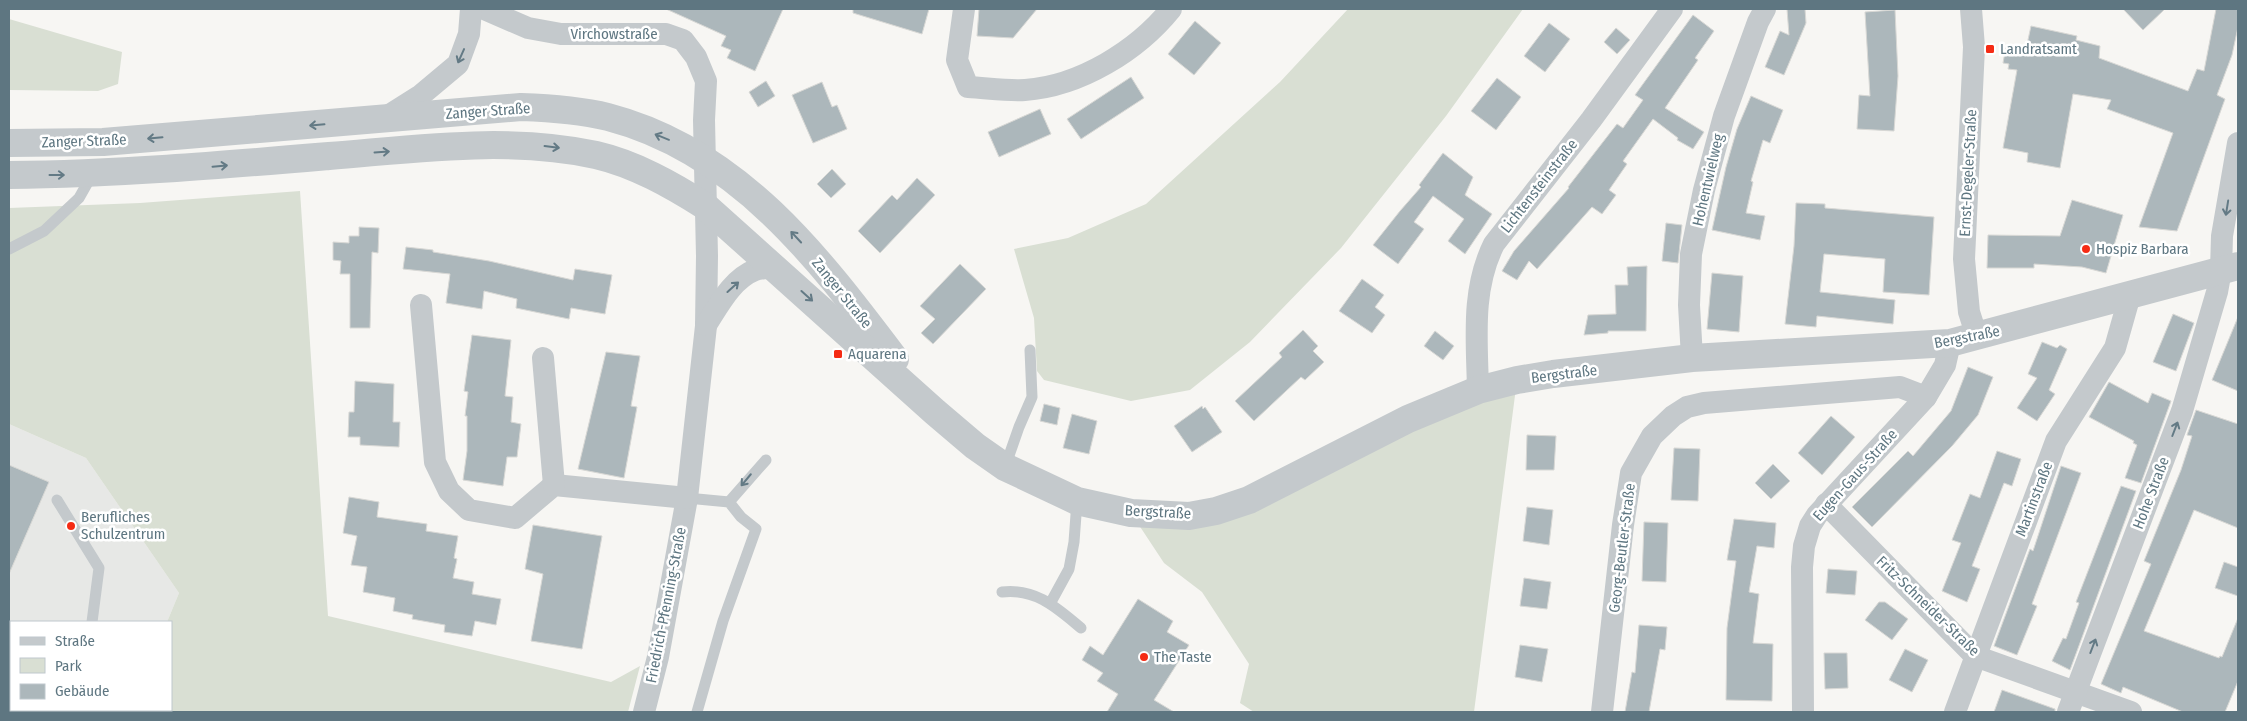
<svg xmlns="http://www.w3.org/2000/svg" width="2247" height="721" font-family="'Fira Sans Condensed',sans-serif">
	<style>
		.built { fill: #e7e8e6 }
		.green { fill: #d9dfd3 }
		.building { fill: #acb7bb; stroke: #d8d8d5 }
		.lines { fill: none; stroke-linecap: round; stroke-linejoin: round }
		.service { stroke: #c4c9cc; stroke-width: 11 }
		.minor { stroke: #c4c9cc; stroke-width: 22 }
		.tertiary { stroke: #c4c9cc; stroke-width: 28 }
		.oneway { stroke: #637a85 }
		.poi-dot { fill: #f52b14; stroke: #fff; stroke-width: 2 }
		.labels { text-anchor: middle; stroke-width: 5; stroke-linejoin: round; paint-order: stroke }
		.street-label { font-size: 15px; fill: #5e7681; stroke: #fff }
		.poi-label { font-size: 15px; fill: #5e7681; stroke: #fff; text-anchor: start }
	</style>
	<rect width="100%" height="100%" fill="#f7f6f3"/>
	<path class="built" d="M9,424L86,458L179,593L167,622H11V710H132L131,712H9Z"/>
	<g class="green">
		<path d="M1348,9H1523L1446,116L1341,248L1250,342L1190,390L1131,401L1044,380L1037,371L1034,318L1014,249L1068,238L1146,204L1280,82Z"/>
		<path d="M9,19L122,52L118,84L98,91L9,90Z"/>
		<path d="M300,191L328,616L611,682L640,666L628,712L132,711L171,710V622H167L179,593L86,458L9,424V208L140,203Z"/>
		<path d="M1517,380L1474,712H1254L1240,703L1249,664L1202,592L1164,563L1131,513L1189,516Z"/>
	</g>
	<g class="building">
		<path d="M666,9H783L755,71L727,58L731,50L721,46L726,36Z"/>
		<path d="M853,9H929L922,34L853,13Z"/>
		<path d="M979,9H1037L1013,38L977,36Z"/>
		<path d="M1787,9H1805L1806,23L1784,75L1765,67L1780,31L1789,35Z"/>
		<path d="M2123,9H2165L2143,30Z"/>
		<path d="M2216,9H2238V27L2232,55L2217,95L2225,99L2177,231L2139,227L2173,133L2107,109L2111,100L2073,94L2060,168L2027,162L2028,153L2003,148L2017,70L2008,69L2009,64L2003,63L2006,46L2026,49L2031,26L2077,36L2076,40L2100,46L2099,58L2188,91L2197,69L2204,71Z"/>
		<path d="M1895,10L1898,76L1894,131L1857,129L1859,95L1870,96L1865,12Z"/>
		<path d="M1693,15L1714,31L1695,58L1698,60L1665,108L1704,132L1693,149L1677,140L1678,138L1653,119L1623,161L1627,164L1609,190L1616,195L1602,214L1592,207L1537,269L1529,261L1517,280L1502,271L1514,251L1569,188L1568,187L1617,124L1623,128L1643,100L1635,95Z"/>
		<path d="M1195,21L1221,43L1194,75L1168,54Z"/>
		<path d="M1549,23L1570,39L1545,72L1524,56Z"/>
		<path d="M1616,28L1630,40L1617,54L1604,42Z"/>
		<path d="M1131,77L1144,98L1081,139L1067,119Z"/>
		<path d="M1497,78L1521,97L1496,130L1471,111Z"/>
		<path d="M766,81L775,96L758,107L749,92Z"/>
		<path d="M822,82L832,107L837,105L847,129L813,143L792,95Z"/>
		<path d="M1751,96L1783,110L1770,143L1763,140L1751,181L1753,182L1746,213L1765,216L1760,240L1712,230L1726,167L1737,129Z"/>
		<path d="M1040,109L1051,134L999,157L988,132Z"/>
		<path d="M1443,153L1473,177L1465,195L1492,214L1465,254L1448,241L1464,219L1433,196L1414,222L1424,229L1398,264L1373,245L1400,211L1421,187L1419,185Z"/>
		<path d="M832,169L846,184L831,198L817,184Z"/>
		<path d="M917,178L935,195L880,253L858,231L892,195L897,200Z"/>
		<path d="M2072,200L2123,215L2106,273L2082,267L2034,264V268H1987L1988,235L2060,236Z"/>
		<path d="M1796,203L1825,204V208L1934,217L1929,295L1883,292L1885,259L1824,254L1820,292L1895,300L1893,324L1817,316L1816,327L1785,324L1794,246Z"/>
		<path d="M1666,223L1682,225L1678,263L1662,261Z"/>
		<path d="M359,227L379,228L378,253L372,252L370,328H350V274H340L341,261L333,260V242L349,243V236H359Z"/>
		<path d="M406,247L433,250V252L489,261L573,280L575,269L612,275L605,314L571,308L569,319L516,308L517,299L484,291L482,309L446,303L450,274L403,269Z"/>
		<path d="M960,264L986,289L933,344L921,333L935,319L920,306Z"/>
		<path d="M1647,266L1646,331H1608V333L1584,335L1588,315L1616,314L1615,285H1628L1627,267Z"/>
		<path d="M1712,273L1743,276L1739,332L1707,329Z"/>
		<path d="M1362,279L1384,295L1375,307L1385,315L1372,333L1339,311Z"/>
		<path d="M2173,314L2194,323L2176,371L2153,362Z"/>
		<path d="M2238,317V391L2212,380Z"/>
		<path d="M1303,330L1318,346L1313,351L1324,362L1305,380L1301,377L1254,421L1235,401L1282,357L1279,353Z"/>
		<path d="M1435,331L1454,346L1443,360L1424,346Z"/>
		<path d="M472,335L511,340L505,396L513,397L511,422L521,424L517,457H507L503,486L463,480L467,451V416H465L468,392L464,391Z"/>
		<path d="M2042,342L2057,348L2060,345L2067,349L2049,390L2055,394L2037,421L2017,408L2037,378L2028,374Z"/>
		<path d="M606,352L640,356L631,406L637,407L624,478L578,469Z"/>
		<path d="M1968,367L1993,377L1978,415L1952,446L1872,527L1852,507L1908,451L1913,456L1951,411Z"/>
		<path d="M355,381L394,384L393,422H400L399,447L360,445V437H348L349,412H354Z"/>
		<path d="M2109,382L2148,403L2152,393L2171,401L2141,483L2125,478L2137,445L2133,443L2134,441L2089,417Z"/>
		<path d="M1044,404L1060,408L1057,425L1040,421Z"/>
		<path d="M1202,406L1203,409L1205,407L1222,432L1192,452L1174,426Z"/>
		<path d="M2196,410L2238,424V528L2194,510L2144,631L2219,658L2220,656L2222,657L2238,618V681L2225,712H2183L2123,687L2121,693L2101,684L2151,564L2144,561L2181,470L2192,436L2187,435Z"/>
		<path d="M1072,414L1097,421L1089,454L1063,448Z"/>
		<path d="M1831,416L1855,437L1822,475L1798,453Z"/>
		<path d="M1527,435L1556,436L1554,470H1526Z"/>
		<path d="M1674,448L1700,449L1698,501L1671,500Z"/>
		<path d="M1997,451L2021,459L2012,486L2004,483L1972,566L1980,569L1967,602L1942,591L1961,543L1952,540L1970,494L1980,498Z"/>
		<path d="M1773,464L1790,481L1771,499L1755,483Z"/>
		<path d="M9,465L49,482L9,574Z"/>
		<path d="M2061,466L2081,473L2032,604L2037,606L2017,655L1994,646L2030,549L2033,551Z"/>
		<path d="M2121,486L2136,491L2070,670L2052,661L2063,638L2066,639L2079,603L2076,602Z"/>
		<path d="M349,497L379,502L377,517L427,524L426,531L458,536L454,558L457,559L453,578L474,582L472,594L501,599L496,625L475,621L472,636L444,632L445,625L412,619L413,615L393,611L395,598L363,592L367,567L351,565L357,536L343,533Z"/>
		<path d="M1527,507L1553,510L1549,545L1523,541Z"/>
		<path d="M1734,519L1776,523L1774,548L1757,546L1749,592L1759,594L1753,643L1773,644L1772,701L1726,700L1727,628L1736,561L1727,560Z"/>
		<path d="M1644,522L1668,523L1666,582L1642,581Z"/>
		<path d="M533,525L602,536L582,649L531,641L543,574L525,569Z"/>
		<path d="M2224,562L2238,567V596L2215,588Z"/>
		<path d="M1828,569L1857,571L1855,595L1826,593Z"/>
		<path d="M1524,578L1551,582L1547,609L1520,606Z"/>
		<path d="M1138,599L1173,621L1167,632L1189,645L1154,700L1174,712H1107L1118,694L1097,681L1103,673L1082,660L1090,646L1103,655Z"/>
		<path d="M1879,602H1885L1908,619L1892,640L1865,620Z"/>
		<path d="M1639,625L1667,627L1665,650L1660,649L1649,712H1625L1632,672L1635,673Z"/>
		<path d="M1520,645L1548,649L1542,682L1515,677Z"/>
		<path d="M1905,649L1928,660L1912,692L1889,680Z"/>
		<path d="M1824,653H1847L1848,688L1825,689Z"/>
		<path d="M2002,690L2055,709V712H1994Z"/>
	</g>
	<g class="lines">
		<g class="service">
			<path d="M9,249L44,231L79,198L92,175"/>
			<path d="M1005,467L1019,427L1032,397L1030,350"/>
			<path d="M687,498L729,502L741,517L756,529L723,621L697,712"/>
			<path d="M57,500L99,568L92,622"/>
			<path d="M729,502L766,460"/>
			<path d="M1002,592C1036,588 1057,608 1081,628"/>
			<path d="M1051,602L1069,569L1074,542L1077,501"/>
			<path d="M63,712L64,710"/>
		</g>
		<g class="minor">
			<path d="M484,9L528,28L561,34H666L683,40L696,57L706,81L704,120L707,256L706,326L687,498L658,657L644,712"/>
			<path d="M964,9L957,60L968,87C987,88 1007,91 1025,90C1080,86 1137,51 1171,9"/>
			<path d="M1971,9L1974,47L1964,259L1969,312L1977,337"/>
			<path d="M383,119L421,95L458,64L469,34L471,9"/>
			<path d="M421,305L435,462L449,491L469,510L515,518L554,485L687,498"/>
			<path d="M706,325C719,305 732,279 755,270C761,268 769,268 775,267"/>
			<path d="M543,358L554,485"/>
			<path d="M1692,358L1689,305L1691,254L1704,190L1724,116L1758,22L1765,9"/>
			<path d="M1478,390C1477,340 1471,290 1494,244L1591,120L1672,9"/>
			<path d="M1826,504L1975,656L2131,712"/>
			<path d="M1602,712L1623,525L1631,473L1652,436L1673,416L1687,407L1704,403L1900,387L1926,397"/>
			<path d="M1803,712L1802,567L1804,546L1810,526L1817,515L1926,397L1945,365L1950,343"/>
			<path d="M1955,712L2056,441L2115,348L2130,295"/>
			<path d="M2068,712L2182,411L2217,292L2221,270L2222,236L2238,143"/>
		</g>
		<g class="tertiary">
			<path d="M9,143L103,142L521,107C550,108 579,110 608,117C738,151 818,257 895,359"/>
			<path d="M9,175C116,174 222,165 329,156C418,149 508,136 596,155C635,164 672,185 705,206L935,412L975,446L1005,467L1077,501L1131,513L1189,516L1216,511L1249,500L1408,419L1478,390L1517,380L1553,374L1692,358L1950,343L2238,266"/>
		</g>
	</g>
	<defs><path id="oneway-shaft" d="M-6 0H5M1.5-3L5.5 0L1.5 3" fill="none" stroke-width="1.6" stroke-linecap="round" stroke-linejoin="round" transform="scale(1.25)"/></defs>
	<g class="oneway">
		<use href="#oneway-shaft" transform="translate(461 56) rotate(114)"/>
		<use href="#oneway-shaft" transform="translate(317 125) rotate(175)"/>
		<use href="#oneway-shaft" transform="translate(662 137) rotate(-158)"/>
		<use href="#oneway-shaft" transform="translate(155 138) rotate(175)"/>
		<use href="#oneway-shaft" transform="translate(552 147) rotate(7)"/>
		<use href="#oneway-shaft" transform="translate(382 152) rotate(-4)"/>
		<use href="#oneway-shaft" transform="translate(220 166) rotate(-5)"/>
		<use href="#oneway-shaft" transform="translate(57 175)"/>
		<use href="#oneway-shaft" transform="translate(2227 208) rotate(99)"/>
		<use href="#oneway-shaft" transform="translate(796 237) rotate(-133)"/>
		<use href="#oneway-shaft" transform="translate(733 287) rotate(-42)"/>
		<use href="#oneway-shaft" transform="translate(807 296) rotate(42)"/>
		<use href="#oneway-shaft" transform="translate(2175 429) rotate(-69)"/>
		<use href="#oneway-shaft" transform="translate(746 480) rotate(130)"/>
		<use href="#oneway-shaft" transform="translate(2093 646) rotate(-69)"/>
	</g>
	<g class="poi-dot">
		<rect x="1985" y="44" width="10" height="10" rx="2.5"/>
		<circle cx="2086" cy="249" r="5"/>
		<rect x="833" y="349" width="10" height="10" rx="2.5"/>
		<circle cx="71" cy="526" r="5"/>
		<circle cx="1144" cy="657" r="5"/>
	</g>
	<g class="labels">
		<g class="street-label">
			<text x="614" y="39">Virchowstraße</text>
			<text transform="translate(488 111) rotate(-4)" y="5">Zanger Straße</text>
			<text transform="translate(84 141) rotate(-2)" y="5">Zanger Straße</text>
			<text transform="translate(1968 173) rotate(-87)" y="5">Ernst-Degeler-Straße</text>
			<text transform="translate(1708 180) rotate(-77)" y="5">Hohentwielweg</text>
			<text transform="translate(1539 186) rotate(-52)" y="5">Lichtensteinstraße</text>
			<text transform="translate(842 293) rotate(51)" y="5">Zanger Straße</text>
			<text transform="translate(1967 337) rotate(-11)" y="5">Bergstraße</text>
			<text transform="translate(1564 374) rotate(-7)" y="5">Bergstraße</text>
			<text transform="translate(1855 475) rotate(-48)" y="5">Eugen-Gaus-Straße</text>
			<text transform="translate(2151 493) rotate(-69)" y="5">Hohe Straße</text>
			<text transform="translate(2034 499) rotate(-69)" y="5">Martinstraße</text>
			<text transform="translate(1158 512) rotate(3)" y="5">Bergstraße</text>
			<text transform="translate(1622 548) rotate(-83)" y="5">Georg-Beutler-Straße</text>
			<text transform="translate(666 605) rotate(-79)" y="5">Friedrich-Pfenning-Straße</text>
			<text transform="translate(1928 606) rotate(44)" y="5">Fritz-Schneider-Straße</text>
		</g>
		<g class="poi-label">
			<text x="2000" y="54">Landratsamt</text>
			<text x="2096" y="254">Hospiz Barbara</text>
			<text x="848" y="359">Aquarena</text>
			<text x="81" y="522">Berufliches<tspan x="81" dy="17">Schulzentrum</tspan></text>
			<text x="1154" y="662">The Taste</text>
		</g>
	</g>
	<rect width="2247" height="721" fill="none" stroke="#5e7681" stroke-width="20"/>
	<rect x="10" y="621" width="162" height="90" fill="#ffffff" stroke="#bfc8cd"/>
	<rect x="20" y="637" width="25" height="8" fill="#c4c9cc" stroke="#bfc8cd"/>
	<text x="55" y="646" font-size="15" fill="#5e7681">Straße</text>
	<rect x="20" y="658" width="25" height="15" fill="#d9dfd3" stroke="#bfc8cd"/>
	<text x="55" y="671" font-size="15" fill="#5e7681">Park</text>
	<rect x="20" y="684" width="25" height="15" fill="#acb7bb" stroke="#bfc8cd"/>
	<text x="55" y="696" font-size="15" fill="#5e7681">Gebäude</text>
</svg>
